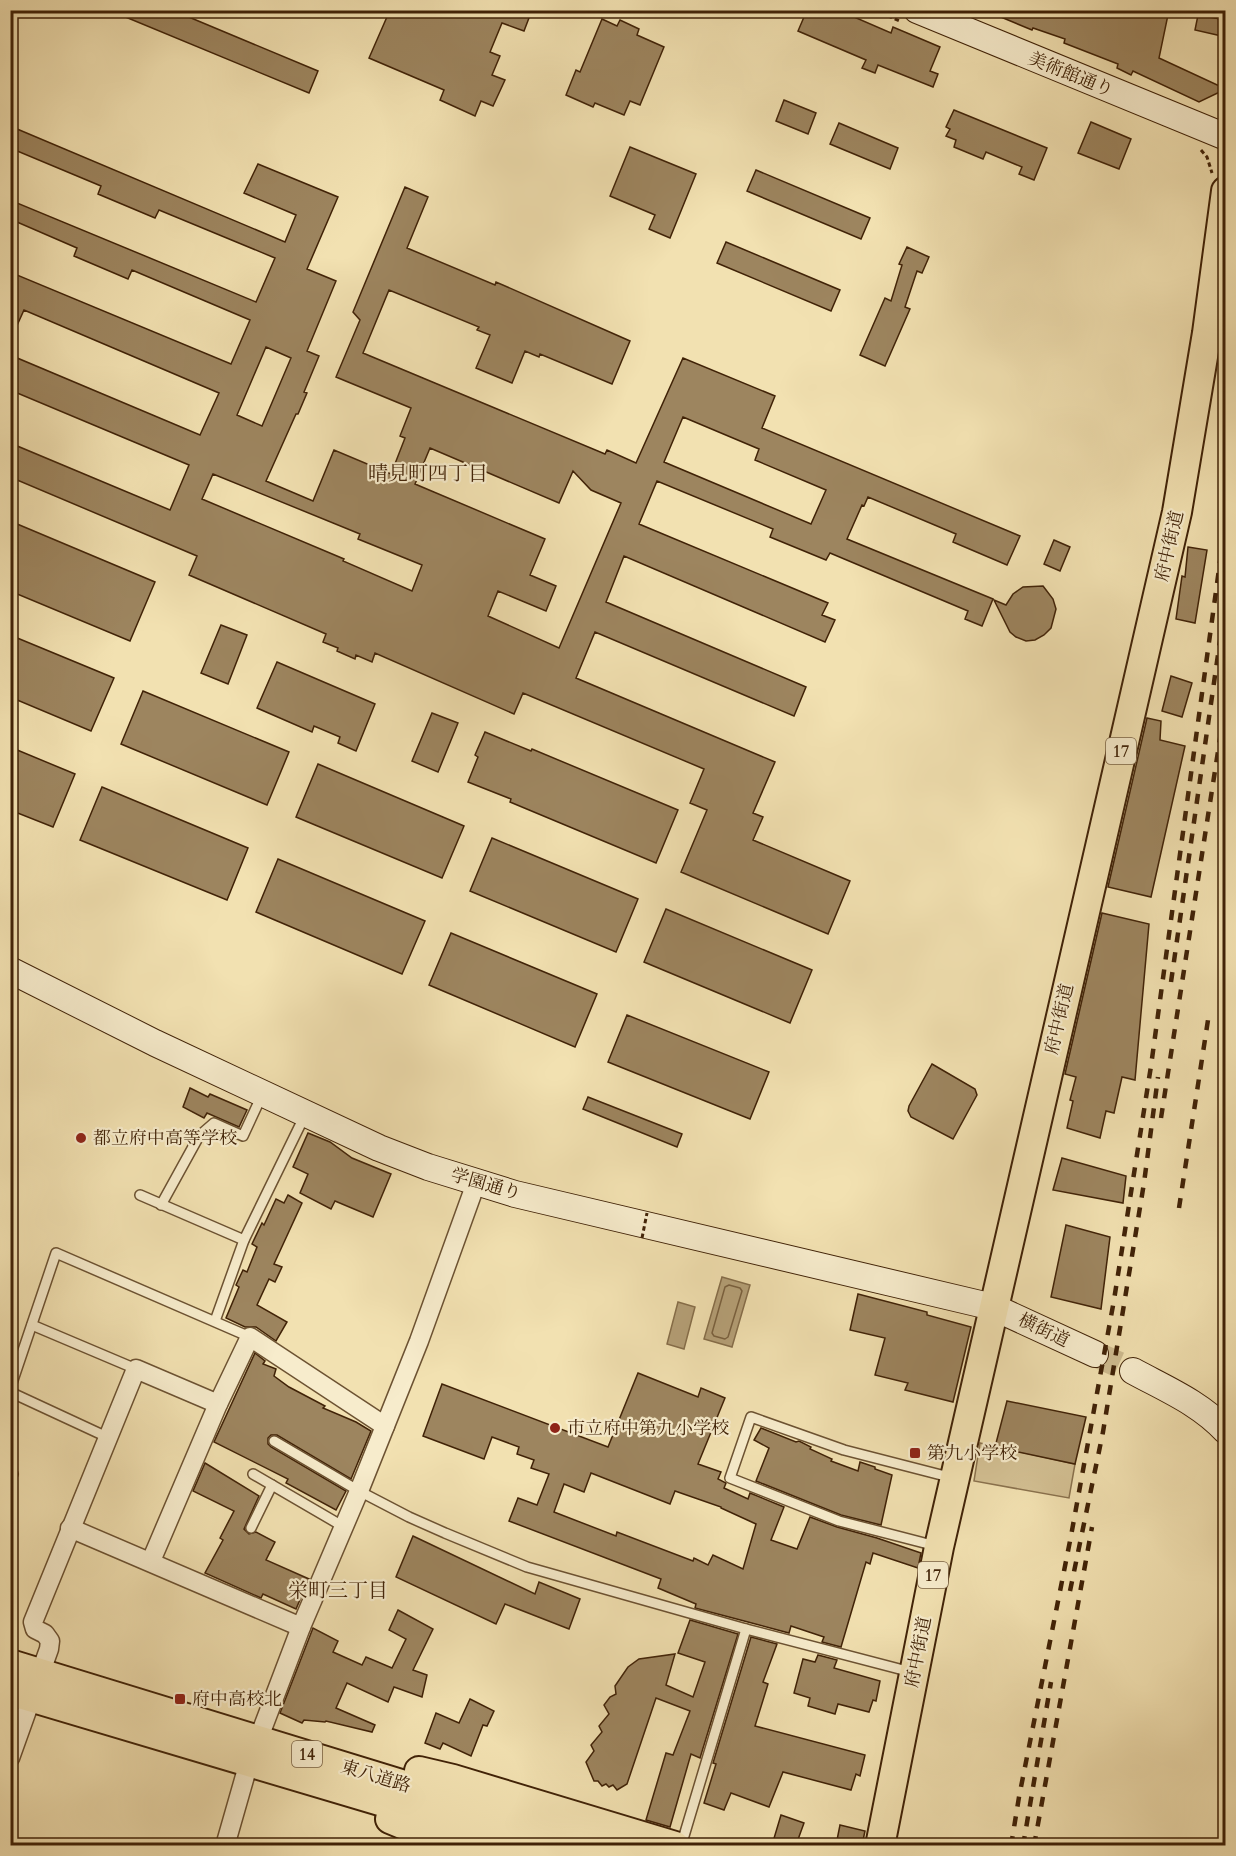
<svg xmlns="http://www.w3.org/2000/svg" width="1236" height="1856" font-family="Cardo,'Noto Serif JP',serif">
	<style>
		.green { fill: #d4c194; stroke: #8a724e; stroke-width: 1.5 }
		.water { fill: #b5a077; stroke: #866e4a; stroke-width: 1.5 }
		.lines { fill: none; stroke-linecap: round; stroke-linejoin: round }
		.shore { stroke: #7a613f; stroke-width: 1.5 }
		.building { fill: #9d855f; stroke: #402207; stroke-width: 1.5; fill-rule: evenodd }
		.secondary-tunnel { stroke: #cebb8f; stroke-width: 26; stroke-dasharray: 26 13; stroke-linecap: butt }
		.lane-casing { stroke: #6c5232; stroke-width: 12 }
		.street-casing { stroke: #6c5232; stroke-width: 21 }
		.secondary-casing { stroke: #402207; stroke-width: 28 }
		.primary-casing { stroke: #402207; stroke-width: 32 }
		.path { stroke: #402207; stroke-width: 3; stroke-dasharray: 4.5 3; stroke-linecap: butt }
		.lane { stroke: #f7eccc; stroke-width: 9 }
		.street { stroke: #f7eccc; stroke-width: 18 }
		.secondary { stroke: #f7eccc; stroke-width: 26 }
		.primary { stroke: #f2e1b1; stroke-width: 28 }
		.rail { stroke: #402207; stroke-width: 4.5; stroke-dasharray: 10 10; stroke-linecap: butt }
		.path-bridge { stroke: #402207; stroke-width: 3; stroke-dasharray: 4.5 3; stroke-linecap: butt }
		.poi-dot { fill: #8f2418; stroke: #f7eccc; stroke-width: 2 }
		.labels { text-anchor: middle; stroke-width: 4.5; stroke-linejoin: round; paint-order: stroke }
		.shield { fill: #f7eccc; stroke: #775f42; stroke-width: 1.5 }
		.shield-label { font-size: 16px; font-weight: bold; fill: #402207 }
		.street-label { font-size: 18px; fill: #402207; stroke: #f7eccc }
		.poi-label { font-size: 18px; fill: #402207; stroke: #f7eccc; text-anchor: start }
		.neighbourhood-label { font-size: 20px; fill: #402207; stroke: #f7eccc }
	</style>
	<rect width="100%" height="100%" fill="#f2e1b1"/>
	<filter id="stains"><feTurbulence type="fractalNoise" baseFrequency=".00333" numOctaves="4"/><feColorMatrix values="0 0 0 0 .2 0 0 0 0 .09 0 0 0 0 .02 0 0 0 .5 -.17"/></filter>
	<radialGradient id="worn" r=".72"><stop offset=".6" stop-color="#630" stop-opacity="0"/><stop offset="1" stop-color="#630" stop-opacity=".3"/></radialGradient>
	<path class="green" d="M980,1443L1075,1464L1069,1498L974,1481Z"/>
	<g class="water">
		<path d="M722,1277L750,1285L732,1347L704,1339Z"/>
		<path d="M678,1302L695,1307L684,1349L667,1344Z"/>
	</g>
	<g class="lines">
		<path class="shore" d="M729,1285L740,1288L742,1291L728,1337L725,1339L714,1336L712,1333L725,1287Z"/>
	</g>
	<g class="building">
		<path d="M172,10L318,71L309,93L111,11Z"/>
		<path d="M390,10H532L524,31L502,23L490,52L500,56L492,75L505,80L493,106L481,101L475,116L440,100L444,90L369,58Z"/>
		<path d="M807,10H838L891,33L893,27L940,47L930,71L938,74L933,87L878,65L875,73L862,68L866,60L798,31Z"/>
		<path d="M984,10H1169L1159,58L1226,89L1199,102L1133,71L1131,75L1117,68L1118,64L1064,43L1065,39L1033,28L1032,30Z"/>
		<path d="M1198,15L1226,20V37L1195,30Z"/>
		<path d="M602,19L617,26L620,20L639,29L637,35L664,47L640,105L630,101L624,115L595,103L593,107L566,95L576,70L580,72Z"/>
		<path d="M784,100L816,113L808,134L776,121Z"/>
		<path d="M954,110L1047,148L1034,180L1019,174L1022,167L986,152L983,159L954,147L956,140L946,136L950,129L946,127Z"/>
		<path d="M1091,122L1131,139L1119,169L1078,153Z"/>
		<path d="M839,123L898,148L890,169L830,144Z"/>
		<path d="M10,126L285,242L296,215L244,193L258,164L338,197L307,269L336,281L307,351L319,356L304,392L307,393L298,414H296L266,481L313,501L334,450L391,474L405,438L400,436L411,408L336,377L360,320L353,312L405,187L428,197L407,248L495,285L496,282L630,341L612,384L540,354L539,357L525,351L512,383L476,368L490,335L477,330L479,327L389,290L363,353L605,454L607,450L636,463L683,358L775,396L762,428L1020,536L1007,565L953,542L956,534L868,497L864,506L862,505L847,539L993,599L982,626L965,619L968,611L830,553L826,560L770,537L773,529L657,481L639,524L828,603L822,615L835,620L825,642L624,556L606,602L806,687L794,716L595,632L576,678L775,762L753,813L763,817L753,840L850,881L828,934L681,872L707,810L690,803L704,769L523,693L514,714L375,653L372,662L356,655L355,659L337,651L338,648L323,642L326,634L189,575L197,556L10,477V443L170,510L189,465L10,390V355L200,435L219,393L24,310L10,341V272L231,364L250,320L132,270L128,279L74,256L77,248L10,219V200L256,302L275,258L159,210L155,218L98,194L101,186L10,148ZM266,347L291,358L262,426L237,415ZM683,417L759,449L755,460L826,490L811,524L664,462ZM430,448L559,503L573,471L591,490L621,503L559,648L488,616L498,591L546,611L556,586L530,575L545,539L415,484ZM213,474L360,534L358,539L422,565L412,591L343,561L344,559L202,499Z"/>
		<path d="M630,147L696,174L670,238L649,229L655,215L610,196Z"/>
		<path d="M756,170L870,218L861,239L747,191Z"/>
		<path d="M726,242L840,290L831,311L717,263Z"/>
		<path d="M907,247L929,257L922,273L917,271L905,307L910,309L885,366L860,355L885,298L891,301L902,265L899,264Z"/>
		<path d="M10,521L155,582L130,641L10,591Z"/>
		<path d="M1054,540L1070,547L1060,571L1044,564Z"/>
		<path d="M1188,547L1207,550L1195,623L1176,619L1182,576L1185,577Z"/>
		<path d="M1043,586L1053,599L1056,609L1051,628L1044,635L1035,640L1026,641L1016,637L1010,632L994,600L1006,605L1013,594L1023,587Z"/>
		<path d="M221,625L247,635L228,684L201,673Z"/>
		<path d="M10,635L114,678L91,731L10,697Z"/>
		<path d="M277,662L375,704L356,751L338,743L340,737L314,726L312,732L257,708Z"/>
		<path d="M1171,676L1192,683L1182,717L1162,711Z"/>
		<path d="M143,691L289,752L267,805L121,744Z"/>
		<path d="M432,713L458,723L438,772L412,761Z"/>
		<path d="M1147,718L1161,721L1160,740L1185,746L1151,897L1108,887Z"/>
		<path d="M485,732L531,751L532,749L678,810L656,863L510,802L511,799L468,782L478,757L475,755Z"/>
		<path d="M10,747L75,774L53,827L10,810Z"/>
		<path d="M318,764L464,826L442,878L296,817Z"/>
		<path d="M102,787L248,848L227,900L80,840Z"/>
		<path d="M492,838L638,899L616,952L470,891Z"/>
		<path d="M278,859L425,921L402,974L256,912Z"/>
		<path d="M666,909L812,970L790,1023L644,962Z"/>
		<path d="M1102,913L1149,924L1135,1080L1122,1077L1114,1113L1106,1111L1100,1138L1067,1128L1073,1101L1070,1100L1076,1077L1065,1074Z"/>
		<path d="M451,933L597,994L575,1047L429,985Z"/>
		<path d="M627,1015L769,1072L750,1119L608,1062Z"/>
		<path d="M932,1064L975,1089L977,1095L953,1139L911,1117L908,1111L909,1106Z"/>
		<path d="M190,1088L208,1097L210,1094L247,1110L239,1127L207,1113L204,1118L183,1107Z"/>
		<path d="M588,1097L682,1134L677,1147L583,1109Z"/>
		<path d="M308,1133L330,1142L352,1158L391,1174L373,1217L335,1201L331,1209L300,1193L308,1174L293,1167Z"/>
		<path d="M1062,1158L1126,1176L1123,1203L1053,1190Z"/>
		<path d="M288,1195L302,1203L274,1264L282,1267L275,1282L269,1279L257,1305L287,1322L276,1341L256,1327H245L226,1318L239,1287L236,1285L243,1270L247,1272L257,1247L252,1244L262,1223L264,1225L276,1199L284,1203Z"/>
		<path d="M1066,1225L1110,1237L1101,1309L1051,1297Z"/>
		<path d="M858,1294L927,1312V1315L971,1327L953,1402L905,1390L908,1383L875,1375L885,1338L850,1330Z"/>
		<path d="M255,1353L265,1361L263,1364L276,1369L274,1376L289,1387L325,1406L323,1408L356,1422L371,1431L351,1479L277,1435H271L268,1438V1444L271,1447L346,1491L336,1510L286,1483L288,1479L214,1442Z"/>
		<path d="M638,1373L698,1397L701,1388L725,1398L698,1464L721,1472L718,1479L726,1483L724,1488L748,1499L750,1493L784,1507L771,1540L797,1549L810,1517L837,1527L877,1538L921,1553L918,1568L873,1553L870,1564L866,1562L841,1647L822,1642L824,1637L791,1626L789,1633L748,1622L695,1608L696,1604L658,1588L661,1579L509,1521L518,1498L537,1505L549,1474L531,1468L534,1460L517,1454L519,1447L492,1437L484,1459L423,1436L442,1384L608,1447ZM591,1473L670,1504L675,1491L721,1507V1508L756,1524L743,1569L713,1555L708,1565L694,1558L693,1561L617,1532L616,1536L554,1512L564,1484L584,1492Z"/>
		<path d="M1007,1401L1086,1417L1075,1464L995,1447Z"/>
		<path d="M761,1428L796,1442L799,1441L811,1447L810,1449L832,1459L831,1461L858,1471L860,1462L875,1467V1469L892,1475L881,1525L841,1515L756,1481L769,1448L754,1440Z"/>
		<path d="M205,1463L259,1496L244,1529L249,1534L256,1532L275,1542L266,1560L309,1579L296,1609L263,1594L261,1598L205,1573L223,1540L220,1538L234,1511L193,1491Z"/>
		<path d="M413,1536L535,1594L539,1582L580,1599L569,1629L505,1604L496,1624L396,1577Z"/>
		<path d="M398,1610L433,1629L413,1670L427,1675L422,1697L394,1687L388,1702L347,1683L336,1708L375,1725L372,1732L326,1721L325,1722L304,1720L302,1723L280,1713L313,1628L338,1641L333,1652L362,1665L366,1657L392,1668L406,1639L389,1630Z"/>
		<path d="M690,1620L738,1634L700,1758L691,1754L670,1827L646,1820L666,1753L673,1755L690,1711L656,1698L627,1784L617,1790L613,1785L609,1787L606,1784L602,1786L598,1781H594L586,1762L594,1751L591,1745L602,1732L599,1726L609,1714L604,1705L610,1697L616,1694L615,1686L628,1667L639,1659L675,1654L666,1685L693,1697L705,1662L678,1653Z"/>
		<path d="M751,1637L777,1644L763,1682L768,1684L755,1726L865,1755L860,1776L856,1774L851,1790L783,1772L769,1807L731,1793L724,1810L704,1803L716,1764L713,1763Z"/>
		<path d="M818,1655L837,1660L834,1668L880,1681L876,1701L873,1700L869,1712L838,1704L835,1714L808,1706L810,1698L794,1693L803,1659L815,1662Z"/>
		<path d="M470,1699L494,1711L487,1726L483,1725L471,1756L443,1743L440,1749L425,1743L436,1713L459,1723Z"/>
		<path d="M781,1815L804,1823L796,1845H772Z"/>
		<path d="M840,1825L865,1831L862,1845H836Z"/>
	</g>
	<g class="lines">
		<path class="secondary-tunnel" d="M1095,1354L1133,1371"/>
		<defs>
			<g id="lane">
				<path d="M140,1195L244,1240"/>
				<path d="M161,1205L199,1136L214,1123L243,1136L262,1095"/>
				<path d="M215,1321L244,1240L305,1115"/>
				<path d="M32,1325L136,1369"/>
				<path d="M10,1389L56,1253L250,1337"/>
				<path d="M10,1392L107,1437"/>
				<path d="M274,1441L359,1491L409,1517L445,1533L527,1567L746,1629L911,1672"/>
				<path d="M10,1473L13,1474L10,1479"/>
				<path d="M253,1474L344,1527"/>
				<path d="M251,1528L272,1485"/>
				<path d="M936,1546L839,1521L730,1478L751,1417L844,1450L953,1478"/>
				<path d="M681,1846L746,1629"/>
			</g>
			<g id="street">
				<path d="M70,1528L301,1627"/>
				<path d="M151,1561L218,1404L250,1337L385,1426"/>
				<path d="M258,1740L301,1627L359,1491L419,1341L476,1183"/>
				<path d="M10,1758L49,1649L50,1641L45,1634L35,1629L33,1622L136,1369L218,1404"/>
				<path d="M225,1846L249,1762"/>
			</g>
			<g id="secondary">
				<path d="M917,10L1226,137"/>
				<path d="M10,970L155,1043L379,1148L428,1167L515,1194L993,1307L1095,1354"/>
				<path d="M1133,1371C1166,1389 1200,1403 1226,1431"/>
			</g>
			<g id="primary">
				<path d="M10,1664L603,1846"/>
				<path d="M10,1691L531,1846"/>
				<path d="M419,1771L453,1779L675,1846"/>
				<path d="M390,1819L455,1846"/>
				<path d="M880,1846L939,1547L1177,512L1207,333L1226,191"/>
			</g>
		</defs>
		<use href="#lane" class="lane-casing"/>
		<use href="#street" class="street-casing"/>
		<use href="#secondary" class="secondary-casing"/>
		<use href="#primary" class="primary-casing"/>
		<g class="path">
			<path d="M874,10L900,21"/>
			<path d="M1201,150L1207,157L1212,173"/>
		</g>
		<use href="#lane" class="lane"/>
		<use href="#street" class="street"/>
		<use href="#secondary" class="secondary"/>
		<use href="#primary" class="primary"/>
		<g class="rail">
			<path d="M1171,982L1226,599"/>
			<path d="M1161,1118L1226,700"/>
			<path d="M1179,1208L1208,1020"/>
			<path d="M1070,1591L1103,1432L1144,1183L1158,1077"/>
			<path d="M1011,1846L1019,1797L1071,1536L1114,1300L1151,1066L1226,518"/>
			<path d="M1023,1846L1051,1682"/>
			<path d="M1034,1846L1092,1527"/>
		</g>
		<path class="path-bridge" d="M642,1238L647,1213"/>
	</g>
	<g class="poi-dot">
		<circle cx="81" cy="1138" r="6"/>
		<circle cx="555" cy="1428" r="6"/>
		<rect x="909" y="1447" width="12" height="12" rx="3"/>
		<rect x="174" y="1693" width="12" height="12" rx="3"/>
	</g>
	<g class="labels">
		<g class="shield">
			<rect x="1106" y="738" width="30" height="26" rx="4.5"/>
			<rect x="918" y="1562" width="30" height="26" rx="4.5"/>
			<rect x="292" y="1741" width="30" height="26" rx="4.5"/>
		</g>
		<g class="shield-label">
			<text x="1121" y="757">17</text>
			<text x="933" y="1581">17</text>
			<text x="307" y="1760">14</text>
		</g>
		<g class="street-label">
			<text transform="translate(1071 74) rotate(22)" y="6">美術館通り</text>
			<text transform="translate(1169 546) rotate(-77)" y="6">府中街道</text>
			<text transform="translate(1059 1019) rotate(-77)" y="6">府中街道</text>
			<text transform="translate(486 1184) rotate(16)" y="6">学園通り</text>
			<text transform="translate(1044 1330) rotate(26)" y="6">横街道</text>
			<text transform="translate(918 1652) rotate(-79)" y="6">府中街道</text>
			<text transform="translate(376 1776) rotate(17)" y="6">東八道路</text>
		</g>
		<g class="poi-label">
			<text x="93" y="1144">都立府中高等学校</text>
			<text x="567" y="1434">市立府中第九小学校</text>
			<text x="927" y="1459">第九小学校</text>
			<text x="192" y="1705">府中高校北</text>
		</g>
		<g class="neighbourhood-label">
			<text x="428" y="480">晴見町四丁目</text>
			<text x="338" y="1597">栄町三丁目</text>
		</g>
	</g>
	<rect width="1236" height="1856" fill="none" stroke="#f2e1b1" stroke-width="36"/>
	<rect x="12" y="12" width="1212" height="1832" fill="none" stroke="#402207" stroke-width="3"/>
	<rect x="18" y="18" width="1200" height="1820" fill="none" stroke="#402207" stroke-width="1.5"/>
	<rect width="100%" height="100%" filter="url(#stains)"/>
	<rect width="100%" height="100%" fill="url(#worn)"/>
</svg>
